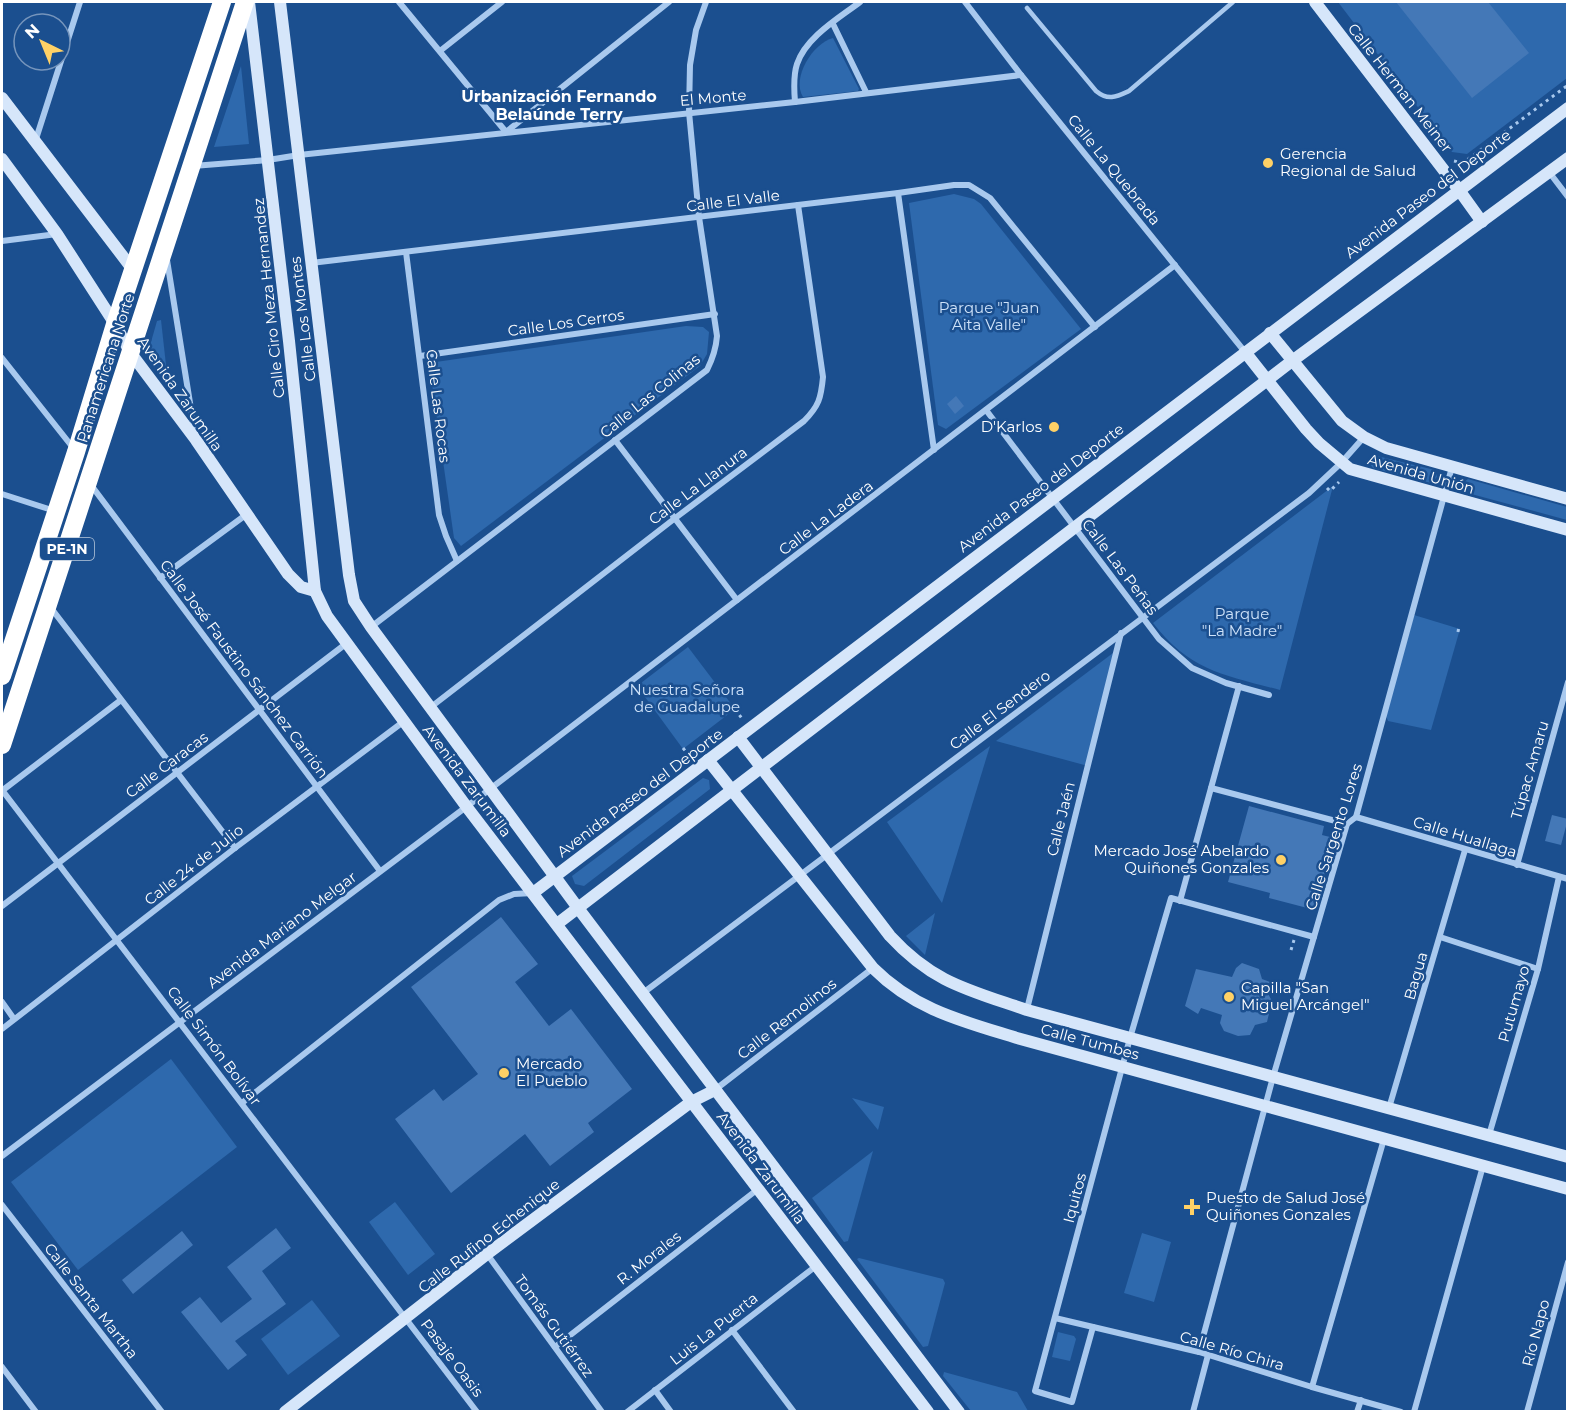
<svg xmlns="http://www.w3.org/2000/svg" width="1569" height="1413" font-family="Montserrat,sans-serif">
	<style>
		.green { fill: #2e69ad }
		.building { fill: #4478b7 }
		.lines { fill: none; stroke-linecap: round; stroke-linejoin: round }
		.path { stroke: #a9c9ee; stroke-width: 3; stroke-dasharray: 3 4.5; stroke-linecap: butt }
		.lane { stroke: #a9c9ee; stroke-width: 4.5 }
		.street { stroke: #a9c9ee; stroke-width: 6 }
		.secondary { stroke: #d6e6fa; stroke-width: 12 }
		.highway { stroke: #fff; stroke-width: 18 }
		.poi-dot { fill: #ffd166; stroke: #1b4f8f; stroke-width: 2 }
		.labels { text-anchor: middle; stroke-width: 5; stroke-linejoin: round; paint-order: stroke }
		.shield { fill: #1b4f8f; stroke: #bbcadd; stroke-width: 1.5 }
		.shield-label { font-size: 14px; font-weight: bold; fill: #fff }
		.street-label { font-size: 15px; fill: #fff; stroke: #1b4f8f }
		.poi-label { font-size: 15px; fill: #fff; stroke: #1b4f8f; text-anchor: start }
		.park-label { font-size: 15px; fill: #cfe3fa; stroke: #1b4f8f }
		.neighbourhood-label { font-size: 16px; font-weight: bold; fill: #fff; stroke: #1b4f8f }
	</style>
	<rect width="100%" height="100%" fill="#1b4f8f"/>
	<g class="green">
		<path d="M1338,2H1567V78L1467,154L1452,152Z"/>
		<path d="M833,38L859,89L858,91L803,97C791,78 813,43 833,38Z"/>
		<path d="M241,66L249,144L214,147Z"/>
		<path d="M954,194L974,199L981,204L1081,329L946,429L938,425L909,203Z"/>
		<path d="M161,320L168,383H167L147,356L157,321Z"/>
		<path d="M686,326L703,327L709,332L707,354L700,366L461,546L454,538L429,363Z"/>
		<path d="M1377,456L1435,470L1437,477L1431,483L1373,468L1370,464V460Z"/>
		<path d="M1468,479L1567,507V520L1464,492L1461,488V484Z"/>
		<path d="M1333,486L1280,690C1224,675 1190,671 1153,623Z"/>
		<path d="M1414,615L1460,629L1431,730L1388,721L1386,716Z"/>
		<path d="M688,647L735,709L683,749L637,686Z"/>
		<path d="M1117,650L1088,766L996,741Z"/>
		<path d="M990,746L942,903L887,822Z"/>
		<path d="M703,778L709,780L710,789L584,886L575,884L572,876Z"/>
		<path d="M935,913L925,955L906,936Z"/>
		<path d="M171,1059L237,1147L78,1270L11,1182Z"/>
		<path d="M852,1098L884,1107L878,1130Z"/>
		<path d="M873,1151L848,1241L844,1242L812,1198Z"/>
		<path d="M395,1202L435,1254L408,1275L369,1222Z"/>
		<path d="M1142,1233L1171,1242L1154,1302L1124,1293Z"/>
		<path d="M859,1258L943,1279L945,1283L928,1346L923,1347L857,1259Z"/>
		<path d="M312,1300L340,1336L288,1375L261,1339Z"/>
		<path d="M1058,1332L1074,1336L1076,1339L1070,1361L1052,1357Z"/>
		<path d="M944,1372L1017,1392L1028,1411H971L943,1376Z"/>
	</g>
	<g class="building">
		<path d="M1396,2H1488L1529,53L1472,98Z"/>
		<path d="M956,396L964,406L955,414L947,404Z"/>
		<path d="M1249,806L1324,826L1322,835L1334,838L1315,910L1269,898L1270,893L1228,882Z"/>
		<path d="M1552,815L1568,819L1561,845L1545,841Z"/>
		<path d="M501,917L538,964L515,982L549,1026L571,1009L632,1089L588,1123L594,1132L550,1166L525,1134L451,1193L395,1119L434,1089L443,1101L478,1074L411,987Z"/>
		<path d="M1242,963L1259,969L1262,979L1270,982L1267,992L1272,1001L1267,1022L1255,1025L1250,1035L1238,1036L1224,1031L1220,1023L1222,1015L1201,1008L1198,1014L1185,1006L1196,969L1232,977L1236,968Z"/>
		<path d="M276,1228L291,1248L262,1271L286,1304L235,1341L247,1355L228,1370L181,1312L200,1297L221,1323L252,1299L227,1267Z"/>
		<path d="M182,1231L193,1245L133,1294L122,1280Z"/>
	</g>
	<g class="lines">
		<g class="path">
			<path d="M1454,161L1463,163L1568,85"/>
			<path d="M1327,488L1330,491L1339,482"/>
			<path d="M1458,632L1459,626"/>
			<path d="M735,709L743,720"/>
			<path d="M683,748L691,758"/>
			<path d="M1291,950L1294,940"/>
		</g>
		<path class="lane" d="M1027,8L1096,91C1108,101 1116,97 1129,91L1233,2"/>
		<g class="street">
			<path d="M399,2L506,132L669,2"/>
			<path d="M965,2L1021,75L1245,352"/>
			<path d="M833,24L866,92"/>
			<path d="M440,51L502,2"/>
			<path d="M795,102C794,90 793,76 797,64C806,37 839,18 860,2"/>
			<path d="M35,142L80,2"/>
			<path d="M193,166L268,160L299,155L795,102L1021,75"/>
			<path d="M1549,172L1568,197"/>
			<path d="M898,193L934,450"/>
			<path d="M2,241L57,234"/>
			<path d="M406,252L439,515L446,536L457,561"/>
			<path d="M167,260L195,434"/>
			<path d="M311,263L898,193L954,185H969L990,198L1095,327"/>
			<path d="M420,356L715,314"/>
			<path d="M2,358L74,449"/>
			<path d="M986,410L1159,639L1192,668L1226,683L1269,695"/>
			<path d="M615,440L737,600"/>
			<path d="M91,485L380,871"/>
			<path d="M2,494L55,511"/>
			<path d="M160,578L247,514"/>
			<path d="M51,608L235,848"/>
			<path d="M371,627L707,370C713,358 716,349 717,336L699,217L689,112L690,65L696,30L706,2"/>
			<path d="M431,707L674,519L804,421C819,406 821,398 823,377L798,205"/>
			<path d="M1211,788L1347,824"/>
			<path d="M2,790L477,1412"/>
			<path d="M3,790L121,700"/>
			<path d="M1356,817L1568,879"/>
			<path d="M1517,865L1568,682"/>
			<path d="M1180,901L1239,686"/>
			<path d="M2,906L347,643"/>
			<path d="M1440,937L1538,969"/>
			<path d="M643,993L1309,493L1341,463L1364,437"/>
			<path d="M2,1002L14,1019"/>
			<path d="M1027,1009L1121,633"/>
			<path d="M2,1029L235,848L403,722"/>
			<path d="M716,1089L873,968"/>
			<path d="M242,1103L499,900L514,894L533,893"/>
			<path d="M1389,1108L1465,850"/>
			<path d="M1489,1135L1538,969L1559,877"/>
			<path d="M2,1156L490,789L1175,265"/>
			<path d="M2,1205L162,1412"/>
			<path d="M487,1254L602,1412"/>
			<path d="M1055,1318L1199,1352L1312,1387L1401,1412"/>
			<path d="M1093,1327L1072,1402L1035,1391L1130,1038L1171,898L1314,937"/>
			<path d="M732,1330L794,1412"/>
			<path d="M555,1347L758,1189"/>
			<path d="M1199,1352L1273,1077L1347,824L1356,817L1452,467"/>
			<path d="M2,1367L36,1412"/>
			<path d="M1312,1387L1384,1139"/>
			<path d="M655,1390L671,1412"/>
			<path d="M627,1412L816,1266"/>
			<path d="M1193,1412L1208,1355"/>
			<path d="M1357,1412L1361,1400"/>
			<path d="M1414,1412L1483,1166"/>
			<path d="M1527,1412L1568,1262"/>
		</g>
		<g class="secondary">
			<path d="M249,2L289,341L315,591L327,616L466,806L928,1412"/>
			<path d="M280,2L349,575L354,601L371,627L578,908L959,1412"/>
			<path d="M1315,2L1459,190L1482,222"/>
			<path d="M2,98L134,271"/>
			<path d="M2,159L57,234L115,324L130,352L196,440L288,574L301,587L315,591"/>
			<path d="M1270,333L1342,421L1364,437L1386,448L1568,499"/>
			<path d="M1245,352L1306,429L1319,443L1350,469L1568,530"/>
			<path d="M738,737L890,936C933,983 969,990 1027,1010L1568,1157"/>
			<path d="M708,760L873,968C915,1010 962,1021 1017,1038L1568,1189"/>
			<path d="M533,893L1568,108"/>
			<path d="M557,924L1292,361L1568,158"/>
			<path d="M285,1412L487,1254L691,1102L715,1090"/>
		</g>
		<g class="highway">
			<path d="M2,676L76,452L115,324L222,2"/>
			<path d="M2,745L245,2"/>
		</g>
	</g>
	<g class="poi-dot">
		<circle cx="1268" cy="163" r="6"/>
		<circle cx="1054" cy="427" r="6"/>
		<circle cx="1281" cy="860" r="6"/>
		<circle cx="1229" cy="997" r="6"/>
		<circle cx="504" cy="1073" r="6"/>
		<path d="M1189 1198h6v6h6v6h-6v6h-6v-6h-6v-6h6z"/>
	</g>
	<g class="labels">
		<rect class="shield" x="40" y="538" width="54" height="22" rx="4.5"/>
		<g class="shield-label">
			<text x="67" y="554">PE-1N</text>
		</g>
		<g class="street-label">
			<text transform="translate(1400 88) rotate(52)" y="5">Calle Herman Meiner</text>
			<text transform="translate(713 98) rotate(-5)" y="5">El Monte</text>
			<text transform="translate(1114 170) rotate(51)" y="5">Calle La Quebrada</text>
			<text transform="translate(1428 194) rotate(-37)" y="5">Avenida Paseo del Deporte</text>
			<text transform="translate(733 201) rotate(-7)" y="5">Calle El Valle</text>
			<text transform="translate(269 298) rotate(-96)" y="5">Calle Ciro Meza Hernandez</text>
			<text transform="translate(303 319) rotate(-97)" y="5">Calle Los Montes</text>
			<text transform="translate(566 323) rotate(-8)" y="5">Calle Los Cerros</text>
			<text transform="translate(106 368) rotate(-72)" y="5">Panamericana Norte</text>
			<text transform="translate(180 394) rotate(55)" y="5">Avenida Zarumilla</text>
			<text transform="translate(650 396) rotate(-39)" y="5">Calle Las Colinas</text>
			<text transform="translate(438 406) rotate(83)" y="5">Calle Las Rocas</text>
			<text transform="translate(1421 474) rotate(16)" y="5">Avenida Unión</text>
			<text transform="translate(698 486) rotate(-37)" y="5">Calle La Llanura</text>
			<text transform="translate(1041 488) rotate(-37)" y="5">Avenida Paseo del Deporte</text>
			<text transform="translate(826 518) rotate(-37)" y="5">Calle La Ladera</text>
			<text transform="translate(1120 567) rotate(53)" y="5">Calle Las Peñas</text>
			<text transform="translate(244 669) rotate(53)" y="5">Calle José Faustino Sánchez Carrión</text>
			<text transform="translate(1000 710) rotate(-37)" y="5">Calle El Sendero</text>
			<text transform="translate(167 765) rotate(-37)" y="5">Calle Caracas</text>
			<text transform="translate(1530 770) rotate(-74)" y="5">Túpac Amaru</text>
			<text transform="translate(467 781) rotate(53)" y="5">Avenida Zarumilla</text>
			<text transform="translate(640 793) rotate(-37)" y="5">Avenida Paseo del Deporte</text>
			<text transform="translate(1061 819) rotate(-76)" y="5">Calle Jaén</text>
			<text transform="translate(1334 837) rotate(-72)" y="5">Calle Sargento Lores</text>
			<text transform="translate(1465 837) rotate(17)" y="5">Calle Huallaga</text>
			<text transform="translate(194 865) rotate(-38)" y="5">Calle 24 de Julio</text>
			<text transform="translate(282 930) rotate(-37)" y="5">Avenida Mariano Melgar</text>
			<text transform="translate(1416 976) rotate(-74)" y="5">Bagua</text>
			<text transform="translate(1514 1004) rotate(-74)" y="5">Putumayo</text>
			<text transform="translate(787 1019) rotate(-38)" y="5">Calle Remolinos</text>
			<text transform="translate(1090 1042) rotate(15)" y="5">Calle Tumbes</text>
			<text transform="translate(214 1046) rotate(53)" y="5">Calle Simón Bolívar</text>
			<text transform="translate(761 1168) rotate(53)" y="5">Avenida Zarumilla</text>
			<text transform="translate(1075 1198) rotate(-75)" y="5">Iquitos</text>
			<text transform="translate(489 1236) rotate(-38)" y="5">Calle Rufino Echenique</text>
			<text transform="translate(649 1258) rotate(-38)" y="5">R. Morales</text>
			<text transform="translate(91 1301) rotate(52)" y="5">Calle Santa Martha</text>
			<text transform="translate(554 1326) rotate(54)" y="5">Tomás Gutiérrez</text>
			<text transform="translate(714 1329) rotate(-38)" y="5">Luis La Puerta</text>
			<text transform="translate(1536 1333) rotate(-75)" y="5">Río Napo</text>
			<text transform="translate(1232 1351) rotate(16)" y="5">Calle Río Chira</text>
			<text transform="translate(452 1358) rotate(53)" y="5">Pasaje Oasis</text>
		</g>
		<g class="poi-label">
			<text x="1280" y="159">Gerencia<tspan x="1280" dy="17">Regional de Salud</tspan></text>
			<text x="1042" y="432" text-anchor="end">D'Karlos</text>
			<text x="1269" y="856" text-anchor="end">Mercado José Abelardo<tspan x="1269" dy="17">Quiñones Gonzales</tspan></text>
			<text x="1241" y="993">Capilla "San<tspan x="1241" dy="17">Miguel Arcángel"</tspan></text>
			<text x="516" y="1069">Mercado<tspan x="516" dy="17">El Pueblo</tspan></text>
			<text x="1206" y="1203">Puesto de Salud José<tspan x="1206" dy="17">Quiñones Gonzales</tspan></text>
		</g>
		<g class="park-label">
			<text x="989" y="313">Parque "Juan<tspan x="989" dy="17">Aita Valle"</tspan></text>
			<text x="1242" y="619">Parque<tspan x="1242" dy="17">"La Madre"</tspan></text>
			<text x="687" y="695">Nuestra Señora<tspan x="687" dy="17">de Guadalupe</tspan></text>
		</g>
		<g class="neighbourhood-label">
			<text x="559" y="102">Urbanización Fernando<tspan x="559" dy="18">Belaúnde Terry</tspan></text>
		</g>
	</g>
	<rect width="1569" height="1413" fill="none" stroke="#ffffff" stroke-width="6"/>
	<g transform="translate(42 42) rotate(317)"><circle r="28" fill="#1b4f8f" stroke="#7695bc" stroke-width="1.5"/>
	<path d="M0-4.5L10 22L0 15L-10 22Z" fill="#ffd166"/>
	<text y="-9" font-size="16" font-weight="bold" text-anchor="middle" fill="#ffffff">N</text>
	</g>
</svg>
